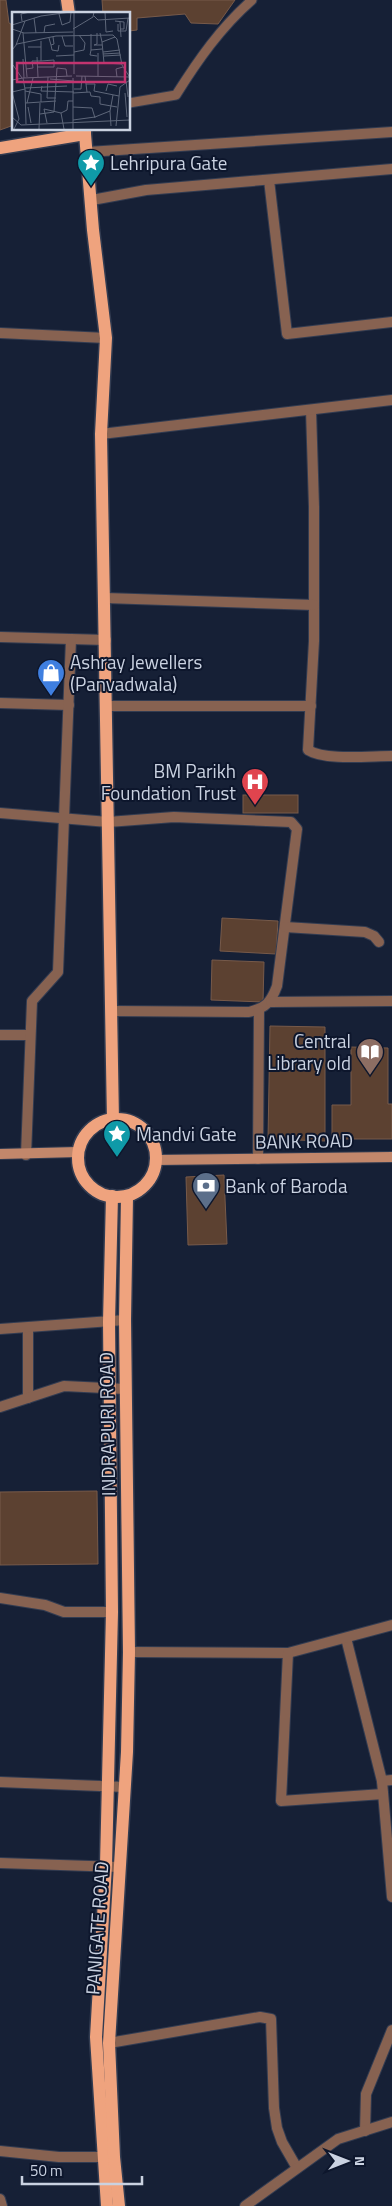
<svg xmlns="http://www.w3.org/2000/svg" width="392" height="2206" font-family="'Titillium Web',sans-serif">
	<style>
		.building { fill: #5c4131; stroke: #775a4a }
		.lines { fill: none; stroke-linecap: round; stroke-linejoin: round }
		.pedestrian-casing { stroke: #333c51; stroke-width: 11 }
		.minor-casing { stroke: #333c51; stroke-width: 12 }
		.secondary-casing { stroke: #333c51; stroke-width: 12 }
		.primary-casing { stroke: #333c51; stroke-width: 15 }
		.pedestrian { stroke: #876251; stroke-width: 9 }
		.minor { stroke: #876251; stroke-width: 10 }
		.secondary { stroke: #c2876b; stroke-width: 10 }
		.primary { stroke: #efa37e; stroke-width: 12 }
		.labels { text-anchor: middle; stroke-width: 4; stroke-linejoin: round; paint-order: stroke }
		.poi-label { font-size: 19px; fill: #cad2e1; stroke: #0d162c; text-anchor: start }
		.street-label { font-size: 19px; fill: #cad2e1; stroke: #0d162c }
		.inset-road { fill: none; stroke: #5e677a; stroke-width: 1 }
		.view { fill: #c3346f; fill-opacity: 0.15; stroke: #c3346f; stroke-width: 2.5 }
		.inset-edge { fill: none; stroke: #cad2e1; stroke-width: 2.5 }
	</style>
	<rect width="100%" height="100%" fill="#162036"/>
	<g class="building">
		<path d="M0,0H6L9,23L14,26V125L0,130Z"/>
		<path d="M102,0H235L218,24L191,23L185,14L137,18V30L129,31V14H103Z"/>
		<rect x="243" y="795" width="55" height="18"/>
		<path d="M222,918L278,921L276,954L220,951Z"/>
		<path d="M212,960L264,962L263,1002L211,1000Z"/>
		<path d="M270,1026L325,1027V1141L268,1139Z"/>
		<path d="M351,1047L388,1048V1104H392V1139H332V1105H351Z"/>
		<path d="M224,1175L227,1244L188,1245L186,1177Z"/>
		<path d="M97,1491L98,1564L0,1565V1492Z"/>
	</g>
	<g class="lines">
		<defs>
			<path id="pedestrian" d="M129,103L176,95C198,60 221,27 252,0"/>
			<g id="minor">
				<path d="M88,152L392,132"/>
				<path d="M269,180L287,334L392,322"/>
				<path d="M92,200L146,190L392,169"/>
				<path d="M0,333L106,338"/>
				<path d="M311,410L314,507V641L308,750C325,761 370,756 392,756"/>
				<path d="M101,434L392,400"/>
				<path d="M105,598L314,605"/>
				<path d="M0,637L106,640"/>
				<path d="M0,703L69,705"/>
				<path d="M106,706H311"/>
				<path d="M0,813L108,822L174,817L291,822L297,829L277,986C271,1002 266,1008 249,1012L111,1011"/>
				<path d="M285,927L365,932L374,936L379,942"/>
				<path d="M271,1002L392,1001"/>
				<path d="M0,1035H30"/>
				<path d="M26,1155L32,1001L58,972L71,639"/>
				<path d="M258,1159L259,1010"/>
				<path d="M28,1328V1398"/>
				<path d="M0,1329L125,1320"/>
				<path d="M0,1407L64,1386L125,1389"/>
				<path d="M0,1598L45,1605L64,1612H112"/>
				<path d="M346,1638L382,1781"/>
				<path d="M129,1652L288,1653L392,1625"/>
				<path d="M288,1653L281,1801L383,1794"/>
				<path d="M392,1780L382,1781L392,1897"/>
				<path d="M0,1782L125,1787"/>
				<path d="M0,1863L120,1867"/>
				<path d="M109,2043L260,2017L271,2019L274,2108L277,2128L282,2142L297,2168"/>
				<path d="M365,2131L366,2094L392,2030"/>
				<path d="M0,2151L59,2157H111"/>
				<path d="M0,2199L2,2206"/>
				<path d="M245,2206L338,2139L392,2122"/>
			</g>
			<g id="secondary">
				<path d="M0,1154L78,1152"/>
				<path d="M156,1160L392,1157"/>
			</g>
			<g id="primary">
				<path d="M67,0L69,14"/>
				<path d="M85,134L93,230L106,338L101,434L113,1121"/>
				<path d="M0,148L85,134V129"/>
				<circle cx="117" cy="1158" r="39"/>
				<path d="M107,2206L96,2037L106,1865L112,1612L109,1322L112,1196"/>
				<path d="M119,2206L114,2157L109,2043L127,1752L129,1652L125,1320L127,1197"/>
			</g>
		</defs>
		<use href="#pedestrian" class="pedestrian-casing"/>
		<use href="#minor" class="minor-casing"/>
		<use href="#secondary" class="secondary-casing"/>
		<use href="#primary" class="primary-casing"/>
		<use href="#pedestrian" class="pedestrian"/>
		<use href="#minor" class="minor"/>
		<use href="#secondary" class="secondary"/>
		<use href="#primary" class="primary"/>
	</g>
	<defs>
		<symbol id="sight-pin" viewBox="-11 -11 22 30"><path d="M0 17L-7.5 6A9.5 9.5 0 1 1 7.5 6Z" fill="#0f9aa8" stroke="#0d162c"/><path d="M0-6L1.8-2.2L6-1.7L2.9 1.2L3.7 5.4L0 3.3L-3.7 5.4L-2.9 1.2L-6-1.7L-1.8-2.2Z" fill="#fff"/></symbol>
		<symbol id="shop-pin" viewBox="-11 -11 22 30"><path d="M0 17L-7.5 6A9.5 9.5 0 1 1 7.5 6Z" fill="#3f7fe0" stroke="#0d162c"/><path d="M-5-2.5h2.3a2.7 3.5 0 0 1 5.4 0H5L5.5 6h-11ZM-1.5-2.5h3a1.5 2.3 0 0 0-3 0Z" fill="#fff"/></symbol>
		<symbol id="hospital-pin" viewBox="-11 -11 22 30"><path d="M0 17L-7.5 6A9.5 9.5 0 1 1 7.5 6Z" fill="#e0444e" stroke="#0d162c"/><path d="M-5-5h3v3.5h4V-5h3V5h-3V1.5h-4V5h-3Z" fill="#fff"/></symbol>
		<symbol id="library-pin" viewBox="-11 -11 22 30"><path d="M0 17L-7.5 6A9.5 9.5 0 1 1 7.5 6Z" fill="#8d6e63" stroke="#0d162c"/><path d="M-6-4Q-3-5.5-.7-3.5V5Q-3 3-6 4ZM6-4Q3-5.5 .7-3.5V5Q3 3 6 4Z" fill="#fff"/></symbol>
		<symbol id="bank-pin" viewBox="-11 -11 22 30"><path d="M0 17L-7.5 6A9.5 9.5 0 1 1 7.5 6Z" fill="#5c6f8a" stroke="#0d162c"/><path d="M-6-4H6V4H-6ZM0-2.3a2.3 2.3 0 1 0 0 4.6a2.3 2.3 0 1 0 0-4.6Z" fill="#fff"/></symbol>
	</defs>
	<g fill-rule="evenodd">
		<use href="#sight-pin" x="75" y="147" width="32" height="43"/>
		<use href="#shop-pin" x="35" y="657" width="32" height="43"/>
		<use href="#hospital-pin" x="239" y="766" width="32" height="43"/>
		<use href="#library-pin" x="354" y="1036" width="32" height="43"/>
		<use href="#sight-pin" x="101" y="1118" width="32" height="43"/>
		<use href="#bank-pin" x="190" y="1170" width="32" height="43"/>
	</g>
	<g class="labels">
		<g class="poi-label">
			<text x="110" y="170">Lehripura Gate</text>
			<text x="70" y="669">Ashray Jewellers<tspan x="70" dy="22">(Panvadwala)</tspan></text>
			<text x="236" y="778" text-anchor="end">BM Parikh<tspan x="236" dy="22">Foundation Trust</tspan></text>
			<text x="351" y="1048" text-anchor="end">Central<tspan x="351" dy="22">Library old</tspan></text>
			<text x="136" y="1141">Mandvi Gate</text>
			<text x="225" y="1193">Bank of Baroda</text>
		</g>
		<g class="street-label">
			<text transform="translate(304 1141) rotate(-1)" y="7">BANK ROAD</text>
			<text transform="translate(107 1424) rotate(-91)" y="7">INDRAPURI ROAD</text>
			<text transform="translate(97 1928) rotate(-86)" y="7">PANIGATE ROAD</text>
		</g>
	</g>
	<g transform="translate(12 12)">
		<rect width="118" height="118" fill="#162036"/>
		<path class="inset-road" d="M62,0V62M93,0L94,20L101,19M47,2L50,13L58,10L59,0M82,4L86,8L118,6M22,6L24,21M10,9L9,2L18,0M103,9L112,10V17H108M108,10L109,25M106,12V19H114L116,6M0,13L29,4L59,0M0,17L12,21L61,20M61,17L81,5L82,0M11,21L15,65M32,21L33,14L43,12M85,21V32L82,33H90M88,21L90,30L103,25M50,24L53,34H61M37,26L39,33L42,32L41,25M90,30L92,51L110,52M4,33L13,9M39,33L40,38L46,39L47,33M16,35H29V29M0,38L5,32L44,24L101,23L105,27L110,53L117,64M79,38V22M62,40L72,38L73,31L67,23M91,40L108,38M91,42L108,41M44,44L62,43M85,44L78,43L79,38L90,37M92,44L109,43M25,45L26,65M11,47L12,66M1,53L10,66M25,55H42V48L29,49M14,57L21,56L20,49H29V35M64,64L118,65M73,64L75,80M86,64V41M36,65L35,86H44M105,65L104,57L111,55M11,66L60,64M38,67L62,69M0,68L11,66L13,77L0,80M114,69L116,85M74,72H83L82,79L107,84M30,74L29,79L62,80M13,76L55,74M13,77L14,112M62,77H69L70,64M13,79L29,82V90M94,79L96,72L105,74M0,80L7,107L2,117M61,81L78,80L79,84L88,85V92L105,95M113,81L115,105M14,91L44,89M15,91L21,66M16,95L19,111M61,95L80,96L83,106M98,99L99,114M28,102L42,100L45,56L54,57L55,64M0,105L9,113L118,108M83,105L98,99L101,83M61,108L83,105M35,111L32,97L49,101M104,114L108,75L118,68M27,117L28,91M52,117L49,101L55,98L56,89H61M61,117V66"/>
		<path class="view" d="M5,51H113V70H5Z"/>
		<rect width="118" height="118" class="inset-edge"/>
	</g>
	<g transform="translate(347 2161) rotate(90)" stroke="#0d162c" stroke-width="4" paint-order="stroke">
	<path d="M0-4L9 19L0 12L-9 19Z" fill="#cad2e1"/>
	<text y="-8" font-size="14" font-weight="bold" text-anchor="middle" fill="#cad2e1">N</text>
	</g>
	<path d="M22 2176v8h120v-8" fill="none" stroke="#cad2e1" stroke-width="2.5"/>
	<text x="30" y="2176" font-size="15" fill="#cad2e1" stroke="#0d162c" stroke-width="4" paint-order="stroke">50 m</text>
</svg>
